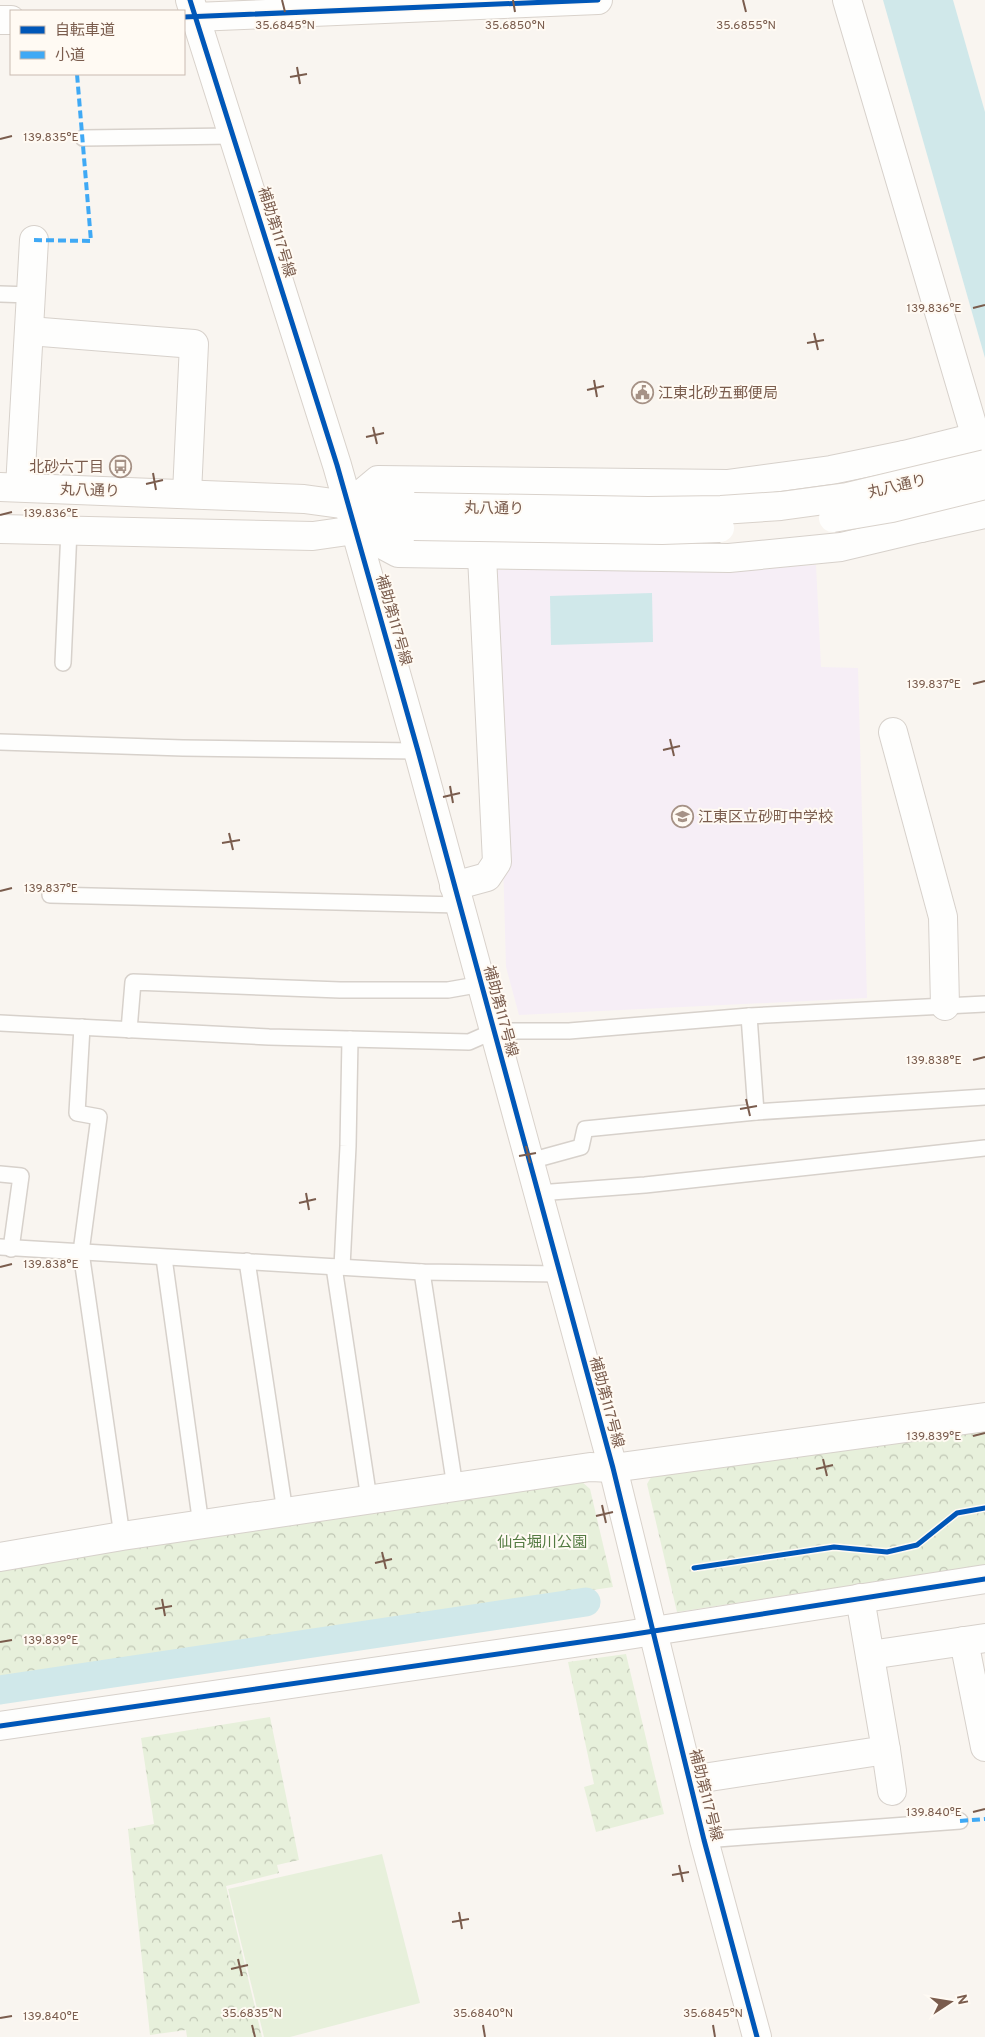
<svg xmlns="http://www.w3.org/2000/svg" width="985" height="2037" font-family="Overpass,'Noto Sans JP',sans-serif">
	<style>
		.education { fill: #f6eef6 }
		.park { fill: url(#park-crowns) }
		.pitch { fill: #e7f0db }
		.water { fill: #d0e8ea }
		.lines { fill: none; stroke-linecap: round; stroke-linejoin: round }
		.canal { stroke: #d0e8ea; stroke-width: 29 }
		.lane-casing { stroke: #d7d1cb; stroke-width: 18 }
		.street-casing { stroke: #d7d1cb; stroke-width: 30 }
		.secondary-casing { stroke: #d9d2cb; stroke-width: 30 }
		.lane { stroke: #fefefd; stroke-width: 15 }
		.street { stroke: #fefefd; stroke-width: 28 }
		.secondary { stroke: #fefefd; stroke-width: 28 }
		.secondary-bridge-casing { stroke: #d9d2cb; stroke-width: 30; stroke-linecap: butt }
		.secondary-bridge { stroke: #fefefd; stroke-width: 28 }
		.quiet { stroke: #3fa9f5; stroke-width: 4; stroke-dasharray: 8 4; stroke-linecap: butt }
		.cycleway-casing { stroke: #fffaf3; stroke-width: 8 }
		.cycleway { stroke: #0057b8; stroke-width: 5 }
		.ticks { fill: none; stroke: #7a5c4d; stroke-width: 2 }
		.labels { text-anchor: middle; stroke-width: 4; stroke-linejoin: round; paint-order: stroke }
		.street-label { font-size: 15px; fill: #7a5c4d; stroke: #fffaf3 }
		.poi-label { font-size: 15px; fill: #7a5c4d; stroke: #fffaf3; text-anchor: start }
		.park-label { font-size: 15px; fill: #537a41; stroke: #fffaf3 }
		.ticks-label { font-size: 12px; text-anchor: middle; fill: #7a5c4d; stroke: #fffaf3; stroke-width: 4; stroke-linejoin: round; paint-order: stroke }
	</style>
	<defs>
		<pattern id="park-crowns" width="20" height="18" patternUnits="userSpaceOnUse" patternTransform="scale(1.25)"><rect width="20" height="18" fill="#e7f0db"/><path d="M2 6a3 3 0 1 1 6 0M12 15a3 3 0 1 1 6 0" fill="none" stroke="#c0c6b4"/></pattern>
	</defs>
	<rect width="100%" height="100%" fill="#f9f5f0"/>
	<path class="education" d="M816,565L821,667L858,668L867,998L519,1015L506,967L495,570L716,571Z"/>
	<g class="park">
		<path d="M985,1431V1565L677,1612L647,1484L653,1474Z"/>
		<path d="M580,1480L590,1489L613,1587L0,1679V1569Z"/>
		<path d="M626,1654L664,1814L596,1832L584,1787L594,1784L568,1662Z"/>
		<path d="M270,1717L299,1860L277,1865L279,1873L226,1886L262,2037H187L186,2030L150,2035L128,1829L154,1824L141,1738Z"/>
	</g>
	<path class="pitch" d="M382,1854L420,2003L290,2037H264L228,1889Z"/>
	<g class="water">
		<path d="M883,0H953L985,112V358Z"/>
		<path d="M652,593L653,642L551,645L550,596Z"/>
	</g>
	<g class="lines">
		<path class="canal" d="M0,1690L586,1602"/>
		<defs>
			<g id="lane">
				<path d="M83,138L233,136"/>
				<path d="M0,294L31,295"/>
				<path d="M63,663L69,530"/>
				<path d="M0,742L183,748L418,751"/>
				<path d="M50,895L459,905"/>
				<path d="M749,1016L756,1112"/>
				<path d="M0,1023L269,1037L469,1042L494,1031H569L749,1016L985,1004"/>
				<path d="M82,1027L77,1113L99,1117L81,1252L122,1536"/>
				<path d="M129,1030L133,982L340,990H448L482,984"/>
				<path d="M530,1161L581,1147L585,1129L756,1112L985,1097"/>
				<path d="M0,1174L21,1176L11,1249"/>
				<path d="M538,1193L645,1185L985,1148"/>
				<path d="M0,1247L422,1272L561,1274"/>
				<path d="M164,1258L201,1525"/>
				<path d="M247,1261L285,1512"/>
				<path d="M334,1267L369,1499"/>
				<path d="M342,1267L348,1146L350,1039"/>
				<path d="M422,1272L455,1487"/>
				<path d="M704,1840L960,1821"/>
			</g>
			<g id="street">
				<path d="M847,0L985,468"/>
				<path d="M0,20H11"/>
				<path d="M29,331L194,344L187,493"/>
				<path d="M904,455L976,437"/>
				<path d="M20,487L34,240"/>
				<path d="M348,505L378,480L727,484L831,470L904,455L921,528L841,547L729,558L398,553L355,530"/>
				<path d="M921,528L985,514"/>
				<path d="M893,732L943,917L945,1006"/>
				<path d="M454,886L487,877L497,862L482,556"/>
				<path d="M0,1557L122,1536L590,1467L613,1468L985,1417"/>
				<path d="M964,1641L985,1747"/>
				<path d="M870,1655L985,1638"/>
				<path d="M0,1726L622,1636L985,1579"/>
				<path d="M886,1750L892,1791"/>
				<path d="M690,1780L886,1750L860,1598"/>
			</g>
			<g id="secondary">
				<path d="M190,0L337,465L418,751L613,1468L704,1840L757,2037"/>
				<path d="M195,17L598,0"/>
				<path d="M0,487L304,499L348,505L414,507"/>
				<path d="M0,529L313,536L355,530L414,526"/>
			</g>
		</defs>
		<use href="#lane" class="lane-casing"/>
		<use href="#street" class="street-casing"/>
		<use href="#secondary" class="secondary-casing"/>
		<use href="#lane" class="lane"/>
		<use href="#street" class="street"/>
		<use href="#secondary" class="secondary"/>
		<defs>
			<g id="secondary-bridge">
				<path d="M414,507L648,511L721,510L781,506L847,497L985,464"/>
				<path d="M833,518L892,508L985,485"/>
				<path d="M414,526L662,530L720,528"/>
			</g>
		</defs>
		<use href="#secondary-bridge" class="secondary-bridge-casing"/>
		<use href="#secondary-bridge" class="secondary-bridge"/>
		<g class="quiet">
			<path d="M34,240L91,241L77,74"/>
			<path d="M960,1821L985,1819"/>
		</g>
		<defs>
			<g id="cycleway">
				<path d="M190,0L337,465L418,751L613,1468L704,1840L757,2037"/>
				<path d="M184,17L598,0"/>
				<path d="M694,1568L834,1547L887,1552L917,1545L957,1513L985,1508"/>
				<path d="M0,1726L622,1636L985,1579"/>
			</g>
		</defs>
		<use href="#cycleway" class="cycleway-casing"/>
		<use href="#cycleway" class="cycleway"/>
	</g>
	<path class="ticks" d="M282,0L285,12M513,0L515,12M743,0L746,12M297,67L300,84M290,77L307,74M0,139L12,136M973,308L985,305M814,333L818,350M807,343L824,340M594,380L597,397M587,390L604,386M373,427L377,444M366,437L384,433M153,473L156,490M146,484L163,480M0,515L12,512M973,684L985,681M670,739L674,756M663,750L680,746M450,786L453,803M443,797L460,793M229,833L233,850M222,843L240,840M0,891L12,888M973,1060L985,1057M746,1099L750,1116M740,1109L757,1106M526,1146L530,1163M519,1156L536,1153M306,1193L309,1210M299,1203L316,1199M0,1267L12,1264M973,1436L985,1433M823,1459L827,1476M816,1469L833,1465M602,1505L606,1523M596,1516L613,1512M382,1552L386,1569M375,1563L392,1559M162,1599L165,1616M155,1609L172,1606M0,1642L12,1640M973,1812L985,1809M679,1865L683,1882M672,1875L689,1872M459,1912L462,1929M452,1922L469,1919M238,1959L242,1976M231,1969L248,1965M0,2018L12,2016M252,2025L255,2037M483,2025L485,2037M713,2025L715,2037"/>
	<defs>
		<symbol id="civic-ring" viewBox="-11 -11 22 22"><circle r="9.5" fill="#fffaf3" stroke="#a69286" stroke-width="1.5"/><path d="M-.6-6.5H3V-4.5H.6V-3L4-1V1h2V6H-6V1h2V-1L-.6-3ZM-1.2 2.5V6h2.4V2.5Z" fill="#a69286"/></symbol>
		<symbol id="bus-ring" viewBox="-11 -11 22 22"><circle r="9.5" fill="#fffaf3" stroke="#a69286" stroke-width="1.5"/><path d="M-5-6H5V4H4V6H2V4H-2V6H-4V4H-5ZM-3.5-4V0h7V-4ZM-3.5 1.2v1.5H-2V1.2ZM2 1.2v1.5H3.5V1.2Z" fill="#a69286"/></symbol>
		<symbol id="school-ring" viewBox="-11 -11 22 22"><circle r="9.5" fill="#fffaf3" stroke="#a69286" stroke-width="1.5"/><path d="M0-5L7-2L0 1L-7-2ZM-4 1L0 2.5L4 1V4Q0 6-4 4Z" fill="#a69286"/></symbol>
	</defs>
	<g fill-rule="evenodd">
		<use href="#civic-ring" x="630" y="380" width="25" height="25"/>
		<use href="#bus-ring" x="108" y="454" width="25" height="25"/>
		<use href="#school-ring" x="670" y="804" width="25" height="25"/>
	</g>
	<g class="labels">
		<g class="street-label">
			<text transform="translate(277 232) rotate(73)" y="5">補助第117号線</text>
			<text transform="translate(897 486) rotate(-13)" y="5">丸八通り</text>
			<text transform="translate(90 490) rotate(2)" y="5">丸八通り</text>
			<text transform="translate(494 508) rotate(1)" y="5">丸八通り</text>
			<text transform="translate(394 620) rotate(74)" y="5">補助第117号線</text>
			<text transform="translate(501 1011) rotate(75)" y="5">補助第117号線</text>
			<text transform="translate(607 1402) rotate(75)" y="5">補助第117号線</text>
			<text transform="translate(706 1795) rotate(76)" y="5">補助第117号線</text>
		</g>
		<g class="poi-label">
			<text x="658" y="398">江東北砂五郵便局</text>
			<text x="104" y="472" text-anchor="end">北砂六丁目</text>
			<text x="698" y="822">江東区立砂町中学校</text>
		</g>
		<g class="park-label">
			<text x="542" y="1547">仙台堀川公園</text>
		</g>
	</g>
	<g class="ticks-label">
		<text x="285" y="29">35.6845°N</text>
		<text x="515" y="29">35.6850°N</text>
		<text x="746" y="29">35.6855°N</text>
		<text x="51" y="141">139.835°E</text>
		<text x="934" y="312">139.836°E</text>
		<text x="51" y="517">139.836°E</text>
		<text x="934" y="688">139.837°E</text>
		<text x="51" y="892">139.837°E</text>
		<text x="934" y="1064">139.838°E</text>
		<text x="51" y="1268">139.838°E</text>
		<text x="934" y="1440">139.839°E</text>
		<text x="51" y="1644">139.839°E</text>
		<text x="934" y="1816">139.840°E</text>
		<text x="252" y="2017">35.6835°N</text>
		<text x="483" y="2017">35.6840°N</text>
		<text x="713" y="2017">35.6845°N</text>
		<text x="51" y="2020">139.840°E</text>
	</g>
	<rect x="10" y="10" width="175" height="65" fill="#fffaf3" stroke="#cabbb1"/>
	<rect x="20" y="26" width="25" height="8" fill="#0057b8" stroke="#cabbb1"/>
	<text x="55" y="35" font-size="15" fill="#7a5c4d">自転車道</text>
	<rect x="20" y="51" width="25" height="8" fill="#3fa9f5" stroke="#cabbb1"/>
	<text x="55" y="60" font-size="15" fill="#7a5c4d">小道</text>
	<g transform="translate(950 2002) rotate(78)" stroke="#fffaf3" stroke-width="4" paint-order="stroke">
	<path d="M0-4L9 19L0 12L-9 19Z" fill="#7a5c4d"/>
	<text y="-8" font-size="14" font-weight="bold" text-anchor="middle" fill="#7a5c4d">N</text>
	</g>
</svg>
